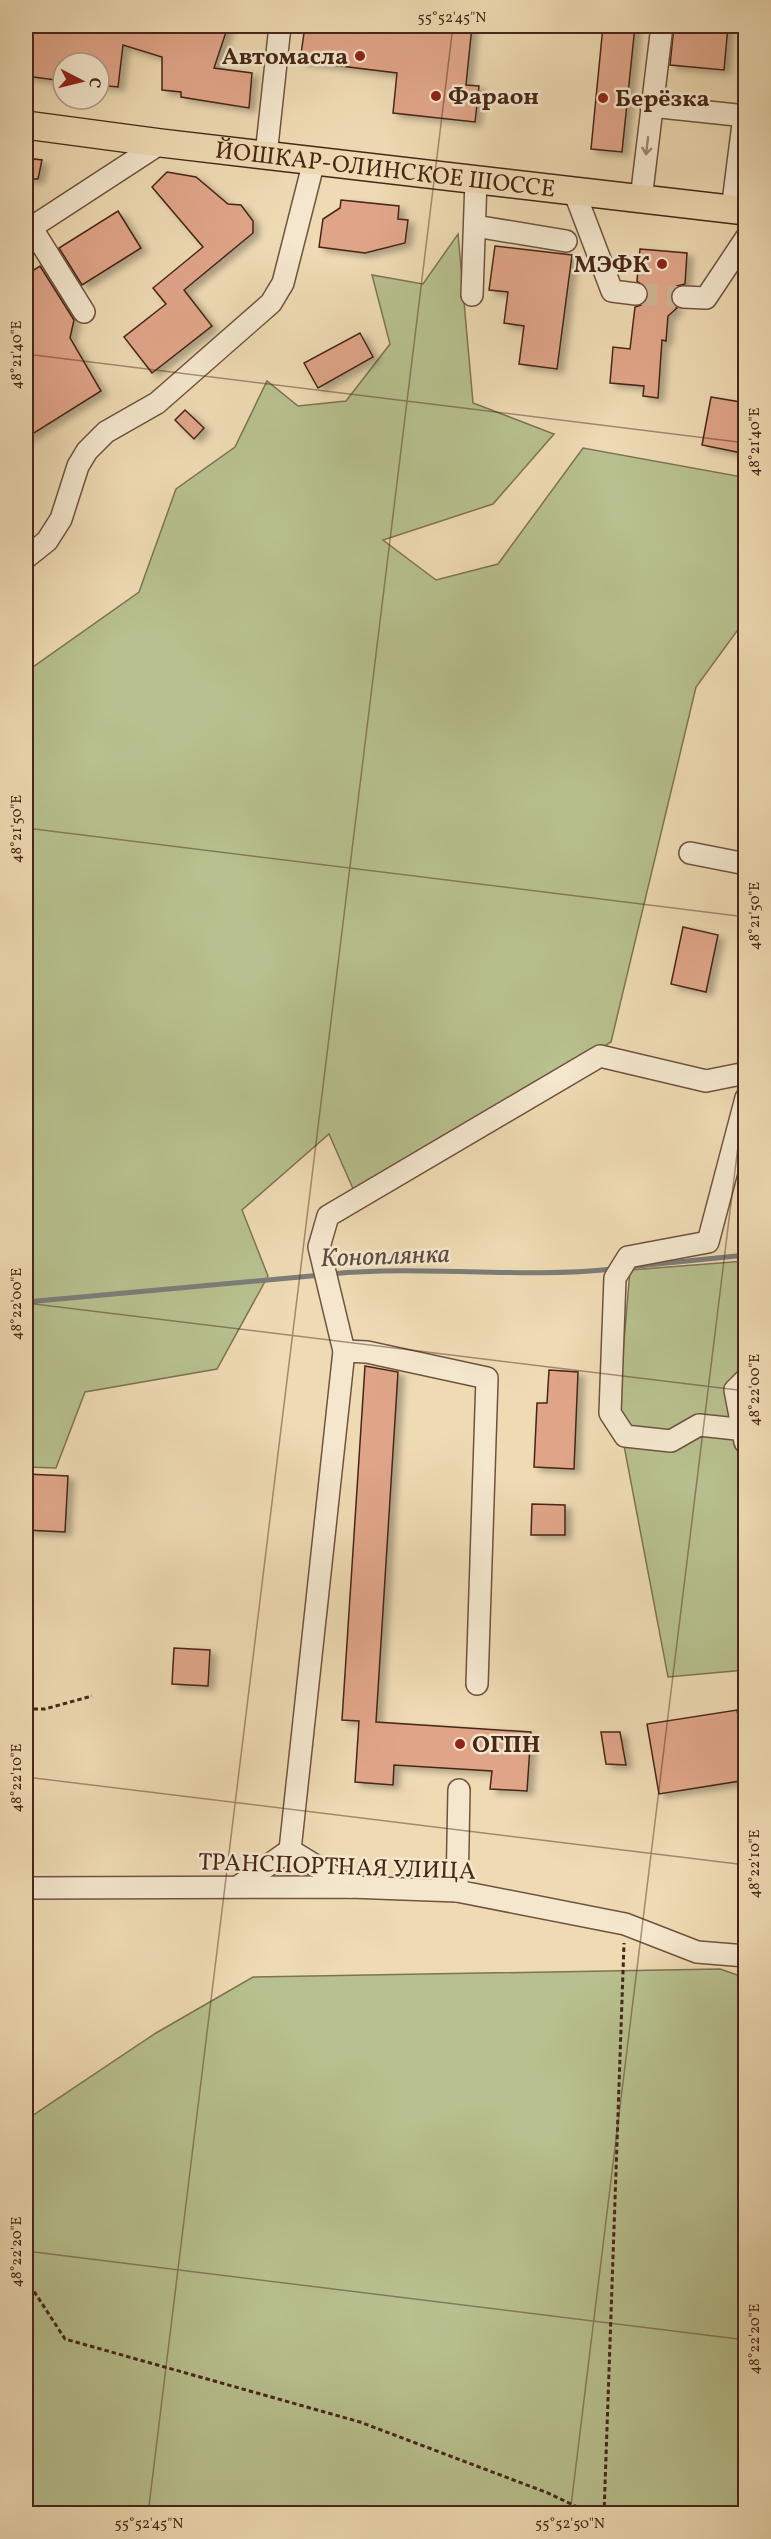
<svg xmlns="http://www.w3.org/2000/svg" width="771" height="2539" font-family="Vollkorn,serif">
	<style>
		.green { fill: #b7c08e; stroke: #7e7352; stroke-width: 1.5 }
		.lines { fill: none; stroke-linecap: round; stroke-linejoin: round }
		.stream { stroke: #7c7d78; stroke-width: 5 }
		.building { fill: #e0a589; stroke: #462616; stroke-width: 1.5; filter: url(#shadow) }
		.minor-tunnel { stroke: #ccb694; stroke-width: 21; stroke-dasharray: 21 10; stroke-linecap: butt }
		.minor-casing { stroke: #70533d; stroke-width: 24 }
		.major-casing { stroke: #462616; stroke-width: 30 }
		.path { stroke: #462616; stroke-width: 3; stroke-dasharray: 4.5 3; stroke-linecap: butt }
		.minor { stroke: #f4e7ce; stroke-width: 21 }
		.major { stroke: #eedab3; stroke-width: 27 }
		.oneway { stroke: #9d8672 }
		.ticks { fill: none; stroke: #462616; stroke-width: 1.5; stroke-opacity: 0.45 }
		.poi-dot { fill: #8f2418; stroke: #f4e7ce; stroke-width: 2 }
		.labels { text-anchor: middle; stroke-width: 5; stroke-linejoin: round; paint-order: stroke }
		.poi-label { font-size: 24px; font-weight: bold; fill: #462616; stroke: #f4e7ce; text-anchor: start }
		.street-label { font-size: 24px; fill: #462616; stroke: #f4e7ce }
		.water-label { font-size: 26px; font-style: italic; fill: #5c4a3f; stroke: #f4e7ce }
		.neatline { fill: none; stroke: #462616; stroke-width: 2 }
		.ticks-label { font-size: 15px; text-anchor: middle; fill: #462616 }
	</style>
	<defs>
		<filter id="shadow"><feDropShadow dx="6" dy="4" stdDeviation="3" flood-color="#0004"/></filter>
	</defs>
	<rect width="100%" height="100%" fill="#eedab3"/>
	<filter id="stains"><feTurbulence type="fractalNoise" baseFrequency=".00333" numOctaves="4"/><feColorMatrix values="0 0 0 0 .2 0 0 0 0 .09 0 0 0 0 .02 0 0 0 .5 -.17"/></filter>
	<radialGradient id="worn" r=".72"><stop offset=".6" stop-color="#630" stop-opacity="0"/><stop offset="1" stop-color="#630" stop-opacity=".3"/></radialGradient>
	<g class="green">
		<path d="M458,234L473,403L554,434L493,504L383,540L436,580L498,564L583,448L742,477L745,468V620L696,687L611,1042L354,1191L329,1134L242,1210L268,1276L217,1369L85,1392L56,1468L26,1467V858L30,852L26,845V672L139,592L176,489L235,447L267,381L298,406L346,401L390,344L372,275L423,284Z"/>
		<path d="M745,1261V1670L668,1677L618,1414L630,1270Z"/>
		<path d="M720,1969L746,1978L745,2513H26V2120L156,2033L253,1977Z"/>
	</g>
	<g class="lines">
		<g class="stream">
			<path d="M628,1267L746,1255"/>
			<path d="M331,1274C425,1265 519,1279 613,1269"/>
			<path d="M26,1302L322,1275"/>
		</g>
	</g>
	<g class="building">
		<path d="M26,26H228L214,68L252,73L249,108L181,97V92L162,90V57L123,45L118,87L99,85V63H63V81L26,76Z"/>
		<path d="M305,26L349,32V26H472L466,85L479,86L475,122L393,113L397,73L300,61Z"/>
		<path d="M603,26H635L622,152L591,149Z"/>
		<path d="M674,26H728L724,70L670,65Z"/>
		<path d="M26,158L42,160L38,179H26Z"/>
		<path d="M167,172L196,177L228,204L241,205L253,221V233L184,290L212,326L152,373L124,337L166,304L153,288L203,247L152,187Z"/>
		<path d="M341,200L399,206L398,219L408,220L405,243L365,253L319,247L323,219L340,208Z"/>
		<path d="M118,211L141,248L82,285L59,248Z"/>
		<path d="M495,246L572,255L557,369L519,364L524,326L504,323L508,292L489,290Z"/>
		<path d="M640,249L687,253L685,284L677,286L670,296L672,303L677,308L668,316L666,341L662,340L658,398L643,396L644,386L610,383L613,347L630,349L635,307L641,305L649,296L647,289L637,281Z"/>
		<path d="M40,266L74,320L70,338L101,391L26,438V275Z"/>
		<path d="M360,333L373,357L318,388L304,363Z"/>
		<path d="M711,397L746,403V434L742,453L702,445Z"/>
		<path d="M185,410L204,428L194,439L175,420Z"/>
		<path d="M683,927L718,935L706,992L671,984Z"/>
		<path d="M365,1366L398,1372L376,1722L531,1732L527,1791L490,1789L492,1771L394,1765L393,1785L355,1782L359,1721L342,1720Z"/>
		<path d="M549,1370L578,1372L574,1469L534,1467L537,1403H547Z"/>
		<path d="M26,1474L68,1476L65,1532L26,1530Z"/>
		<path d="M532,1504L565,1505V1535H531Z"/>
		<path d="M174,1648L210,1650L208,1686L172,1684Z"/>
		<path d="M737,1710L742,1738H746V1780L659,1794L647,1724Z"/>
		<path d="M601,1732H620L626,1765L606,1764Z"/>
	</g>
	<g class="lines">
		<path class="minor-tunnel" d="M636,294L683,297"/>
		<defs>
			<g id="minor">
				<path d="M651,106L746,116"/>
				<path d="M266,155L280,26"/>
				<path d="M574,191L612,291L636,294"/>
				<path d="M641,199L662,26"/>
				<path d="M732,210L744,116"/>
				<path d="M475,226L566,241"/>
				<path d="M31,227L84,312"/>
				<path d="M26,231L161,143"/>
				<path d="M472,295L476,180"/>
				<path d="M683,297L706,298L746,238"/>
				<path d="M27,557L47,541L61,519L78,466L87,451L106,432L157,403L271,303L283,283L314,161"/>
				<path d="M690,853L746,864"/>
				<path d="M746,1098L708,1242L628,1257L615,1278L610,1413L625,1436L671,1441L699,1425L746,1430"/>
				<path d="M344,1351L367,1352L487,1378L477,1684"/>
				<path d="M745,1442L735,1390L746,1379"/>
				<path d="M239,1886L290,1850"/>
				<path d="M350,1887L290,1850L344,1351L319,1247L328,1216L600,1056L706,1081L746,1073"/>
				<path d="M26,1888L350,1887L457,1891L625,1924L697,1952L746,1956"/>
				<path d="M457,1891L459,1790"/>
			</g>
			<g id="major">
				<path id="s1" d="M26,125L161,143L746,211"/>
			</g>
		</defs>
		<use href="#minor" class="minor-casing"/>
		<use href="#major" class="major-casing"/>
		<g class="path">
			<path d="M26,1709H45L92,1696"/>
			<path d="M26,2279L65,2339L360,2422L548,2493L592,2514"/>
			<path d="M604,2514L624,1943"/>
		</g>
		<use href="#minor" class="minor"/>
		<use href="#major" class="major"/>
	</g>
	<defs><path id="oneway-shaft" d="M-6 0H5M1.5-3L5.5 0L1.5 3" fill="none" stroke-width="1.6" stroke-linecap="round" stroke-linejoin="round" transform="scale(1.5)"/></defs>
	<use class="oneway" href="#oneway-shaft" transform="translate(647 146) rotate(97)"/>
	<path class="ticks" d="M26,73L31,26M26,354L746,443M26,828L746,917M26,1303L746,1391M26,1777L746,1865M26,2251L746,2340M148,2514L453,26M570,2514L746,1081"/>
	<g class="poi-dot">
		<circle cx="360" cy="56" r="6"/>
		<circle cx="436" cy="96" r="6"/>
		<circle cx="603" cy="98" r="6"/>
		<circle cx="662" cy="264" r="6"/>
		<circle cx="460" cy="1744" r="6"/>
	</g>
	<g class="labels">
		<g class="poi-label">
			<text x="348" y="64" text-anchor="end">Автомасла</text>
			<text x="448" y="104">Фараон</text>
			<text x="615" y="106">Берёзка</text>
			<text x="650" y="272" text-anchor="end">МЭФК</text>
			<text x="472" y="1752">ОГПН</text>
		</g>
		<g class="street-label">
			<text dy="8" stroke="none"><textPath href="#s1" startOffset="362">ЙОШКАР-ОЛИНСКОЕ ШОССЕ</textPath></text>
			<text transform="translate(337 1866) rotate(2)" y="8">ТРАНСПОРТНАЯ УЛИЦА</text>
		</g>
		<g class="water-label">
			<text transform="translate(385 1255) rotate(-2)" y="9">Коноплянка</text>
		</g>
	</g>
	<rect width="771" height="2539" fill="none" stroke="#eedab3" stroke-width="66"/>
	<g transform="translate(81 81) rotate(97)"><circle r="28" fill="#f4e7ce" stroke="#ae9a84" stroke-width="1.5"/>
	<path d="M0-4.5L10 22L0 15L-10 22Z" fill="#8f2418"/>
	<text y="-9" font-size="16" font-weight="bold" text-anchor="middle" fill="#462616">С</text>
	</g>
	<rect x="33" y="33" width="705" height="2473" class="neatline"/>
	<g class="ticks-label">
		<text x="452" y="22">55°52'45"N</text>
		<text transform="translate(16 355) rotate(-90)" y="5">48°21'40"E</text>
		<text transform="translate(754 442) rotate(-90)" y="5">48°21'40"E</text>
		<text transform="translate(16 829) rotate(-90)" y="5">48°21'50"E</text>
		<text transform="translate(754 916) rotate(-90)" y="5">48°21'50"E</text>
		<text transform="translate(16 1304) rotate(-90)" y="5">48°22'00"E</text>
		<text transform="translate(754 1390) rotate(-90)" y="5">48°22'00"E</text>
		<text transform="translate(16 1778) rotate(-90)" y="5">48°22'10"E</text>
		<text transform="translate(754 1864) rotate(-90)" y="5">48°22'10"E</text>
		<text transform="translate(16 2252) rotate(-90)" y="5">48°22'20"E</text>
		<text transform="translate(754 2339) rotate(-90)" y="5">48°22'20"E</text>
		<text x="149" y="2528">55°52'45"N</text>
		<text x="570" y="2528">55°52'50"N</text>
	</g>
	<rect width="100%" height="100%" filter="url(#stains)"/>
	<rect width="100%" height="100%" fill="url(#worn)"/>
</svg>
